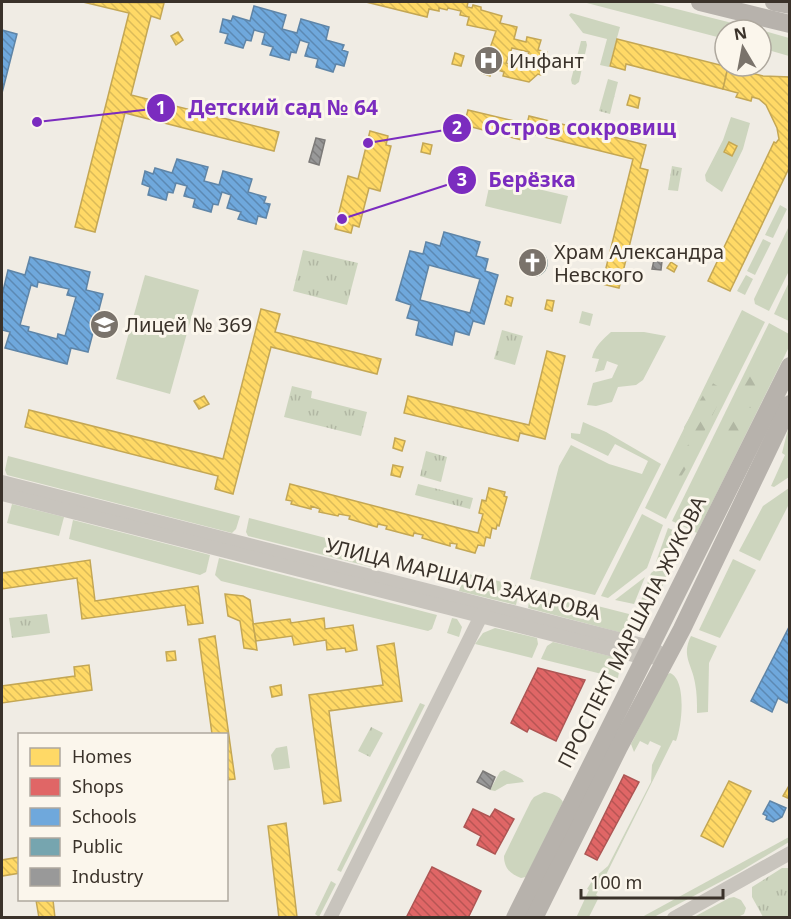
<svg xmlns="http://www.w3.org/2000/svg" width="791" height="919" font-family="'Noto Sans',sans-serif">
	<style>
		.green { fill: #cdd5be }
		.forest { fill: url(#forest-firs) }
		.park { fill: url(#park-tufts) }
		.homes { fill: url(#homes-back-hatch); stroke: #c4a754; stroke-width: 1.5; fill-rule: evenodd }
		.shops { fill: url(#shops-back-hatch); stroke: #ae5654; stroke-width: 1.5 }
		.schools { fill: url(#schools-back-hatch); stroke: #5f85a7; stroke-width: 1.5; fill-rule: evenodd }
		.public { fill: url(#public-back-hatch); stroke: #648287; stroke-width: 1.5 }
		.industry { fill: url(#industry-back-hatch); stroke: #7c7a78; stroke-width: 1.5 }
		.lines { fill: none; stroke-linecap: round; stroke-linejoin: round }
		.minor { stroke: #c8c4bd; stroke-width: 14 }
		.major { stroke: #b7b2ac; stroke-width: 18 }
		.labels { text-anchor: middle; stroke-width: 6; stroke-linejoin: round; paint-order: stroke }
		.poi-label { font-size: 20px; fill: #3a322a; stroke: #fbf6ec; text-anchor: start }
		.street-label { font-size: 20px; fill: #3a322a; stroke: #fbf6ec }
		.leader { fill: none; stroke: #7b2cbf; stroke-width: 2 }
		.callout-dot { fill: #7b2cbf; stroke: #fbf6ec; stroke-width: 2 }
		.mark-label { font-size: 18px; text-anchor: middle; font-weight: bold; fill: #fff }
		.callout-label { font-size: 21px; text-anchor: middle; font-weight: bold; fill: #7b2cbf; stroke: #fbf6ec; stroke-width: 6; stroke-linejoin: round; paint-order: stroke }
	</style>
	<defs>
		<pattern id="forest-firs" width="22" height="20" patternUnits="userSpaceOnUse" patternTransform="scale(1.5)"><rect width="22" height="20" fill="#cdd5be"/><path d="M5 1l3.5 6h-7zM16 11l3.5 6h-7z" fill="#b1b7a3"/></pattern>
		<pattern id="park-tufts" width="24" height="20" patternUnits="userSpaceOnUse" patternTransform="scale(1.5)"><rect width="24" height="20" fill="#cdd5be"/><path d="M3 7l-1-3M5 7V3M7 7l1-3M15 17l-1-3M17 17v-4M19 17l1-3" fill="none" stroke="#b1b7a3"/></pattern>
		<pattern id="homes-back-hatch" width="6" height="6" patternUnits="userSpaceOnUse" patternTransform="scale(1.5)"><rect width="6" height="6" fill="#ffd966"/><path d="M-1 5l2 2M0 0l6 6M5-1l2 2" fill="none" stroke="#dbbb59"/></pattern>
		<pattern id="shops-back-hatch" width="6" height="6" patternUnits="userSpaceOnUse" patternTransform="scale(1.5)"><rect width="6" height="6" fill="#e06666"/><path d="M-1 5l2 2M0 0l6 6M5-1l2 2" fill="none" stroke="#b75554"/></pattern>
		<pattern id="schools-back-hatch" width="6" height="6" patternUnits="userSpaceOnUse" patternTransform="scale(1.5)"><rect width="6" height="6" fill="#6fa8dc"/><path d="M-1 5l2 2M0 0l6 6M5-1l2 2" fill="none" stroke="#5c89b3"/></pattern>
		<pattern id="public-back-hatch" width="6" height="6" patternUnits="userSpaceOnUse" patternTransform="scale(1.5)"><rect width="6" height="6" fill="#76a5af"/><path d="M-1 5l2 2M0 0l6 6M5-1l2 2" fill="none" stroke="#62878f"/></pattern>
		<pattern id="industry-back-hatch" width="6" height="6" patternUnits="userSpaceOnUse" patternTransform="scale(1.5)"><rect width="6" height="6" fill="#999"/><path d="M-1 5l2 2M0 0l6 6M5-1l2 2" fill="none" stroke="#7e7d7d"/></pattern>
	</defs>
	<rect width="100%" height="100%" fill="#f0ece4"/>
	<g class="green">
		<path d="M583,2H649L740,25L739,30H725V39Z"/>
		<path d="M571,13L620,27L609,67L600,65L607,39L583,33L569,15Z"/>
		<path d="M761,30L789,38V56L761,48Z"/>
		<path d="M581,41H586L587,45L579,82L575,85L572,84L571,80Z"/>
		<path d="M731,117L750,123L743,149L722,192L706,181L705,175L723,140Z"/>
		<path d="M491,178L568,196L561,224L485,206Z"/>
		<path d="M780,205L787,209L773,238L765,235Z"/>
		<path d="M789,226V271L769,311L755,304L754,299Z"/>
		<path d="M763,239L771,243L755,275L747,271Z"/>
		<path d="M145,275L199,290L170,394L116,379Z"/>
		<path d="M746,275L753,279L745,295L737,291Z"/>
		<path d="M789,282L790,321H789L774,314Z"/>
		<path d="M742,310L765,322L666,519L645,508Z"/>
		<path d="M769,323L789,334V347L697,533L672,521Z"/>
		<path d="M611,332H644L666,336L643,380L636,385L618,387L612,402L596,406L587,405L593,383L612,378L618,365L607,361L604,370L595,372L599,359L592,358C594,347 603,339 611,332Z"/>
		<path d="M583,422L606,432L661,464L595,595L530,579L559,466L571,445L609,464L642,474L648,461L615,444L608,456L571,438V433L580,434Z"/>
		<path d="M789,425V477L774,487L771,486L785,455L782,453Z"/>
		<path d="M8,456L240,516L236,529L232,533L7,475L5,470Z"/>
		<path d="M789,488V504L760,561L739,551L763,506Z"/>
		<path d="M12,504L64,517L59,536L7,523Z"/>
		<path d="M642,514L663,525L647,568L608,598L601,596Z"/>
		<path d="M249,518L364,548L375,568L248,536L246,532Z"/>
		<path d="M73,520L210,555L206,572L200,575L69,539Z"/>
		<path d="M668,528L686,535L682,544L656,562Z"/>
		<path d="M679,553L651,609L639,606L651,573Z"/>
		<path d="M219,558L437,615L432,629L428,631L221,581L215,575Z"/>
		<path d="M733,559L756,570L720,638L699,630Z"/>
		<path d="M468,574L520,586L516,605L459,591L464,576Z"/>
		<path d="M645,577L634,604L615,600Z"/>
		<path d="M531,589L629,614L626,634L528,608Z"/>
		<path d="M452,618L457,619L462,627L459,637L447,633Z"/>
		<path d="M495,628L537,638L538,644L532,658L475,644L483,633Z"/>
		<path d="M691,636L717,646L709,663L708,712L697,713C697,703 697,693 695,683C692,664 681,656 691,636Z"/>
		<path d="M553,642L618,658L620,666L618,678L541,659L547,646Z"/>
		<path d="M670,673C687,680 682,726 676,741L673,740L596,895L599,897L589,917L576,918L589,890L587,889L594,878L608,866L651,782L652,765L661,746L650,741L648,745L640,741L634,752L631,744L666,675Z"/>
		<path d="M420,703L425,705L341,872L337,870Z"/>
		<path d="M504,770L522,779L524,782L507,784L495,791L490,790L500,772Z"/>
		<path d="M544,792C551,793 560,796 563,802L526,877L521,878C510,874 504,868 504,856L531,801L534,797Z"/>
		<path d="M789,837V842L739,872L654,917H642Z"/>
		<path d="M331,881L336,884L319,917L315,914Z"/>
		<path d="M734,897L741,900L746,908L744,914L738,917H694L729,898Z"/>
	</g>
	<g class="forest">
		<path d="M754,368C764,383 760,392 752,408L746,407L741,401L744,390L741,386L743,379Z"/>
		<path d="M711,382L719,387L722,396L702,436L693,441L684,436V427Z"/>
		<path d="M737,408L747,423L744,431L735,442L724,441C723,427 721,413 737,408Z"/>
		<path d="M691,443L696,447L692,459L679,480L669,477C670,462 678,451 691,443Z"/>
	</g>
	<g class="park">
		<path d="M608,79L618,82L610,114L599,111Z"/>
		<path d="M672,166L682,168L678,191L668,190Z"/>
		<path d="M303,250L358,263L347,305L293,291Z"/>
		<path d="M582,311L593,314L590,326L579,323Z"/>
		<path d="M502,330L523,336L515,365L494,359Z"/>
		<path d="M292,386L312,391L311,398L367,412L361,436L284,417Z"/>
		<path d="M426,451L447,457L441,482L420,476Z"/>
		<path d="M418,484L473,498L470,509L415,495Z"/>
		<path d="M47,614L50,633L12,638L9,618Z"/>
		<path d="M371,727L383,733L370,757L358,751Z"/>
		<path d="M287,746L290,768L274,770L271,755L276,748Z"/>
		<path d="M782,868H789V917H763L752,897V887Z"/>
	</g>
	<g class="homes">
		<path d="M83,2L164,3L160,19L151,16L131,95L279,132L274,151L125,113L95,232L75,227L129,13Z"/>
		<path d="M366,2H468L467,7L472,8L473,5L481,7V10L502,16L500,23L517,27L514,39L526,42L527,37L541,40L538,50L547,52L541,75L538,74L529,82L503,76L504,72L498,70H491L490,76L482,73L484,53L488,54L496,31L467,25L469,17L460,15L461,11L448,8L447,10L439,8V11L429,9L427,17ZM512,48L529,52L528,55L531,56L528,68L506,63Z"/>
		<path d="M178,32L183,40L176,45L171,36Z"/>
		<path d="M617,39L728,67L723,89L626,64L625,70L610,66Z"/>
		<path d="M455,53L464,56L461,66L452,64Z"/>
		<path d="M728,67L763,76L790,77V166L730,291L708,281L774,142L776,143L779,139L777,128L766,105L759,99L752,97L751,101L736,97L738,93L723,89Z"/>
		<path d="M630,95L640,98L638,108L627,105Z"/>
		<path d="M468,110L527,124L529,116L646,145L640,168L648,170L619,288L602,284L633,159L524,132L522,140L464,125Z"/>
		<path d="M370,131L388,136L386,145L391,146L380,191L369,188L359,227L353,225L351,233L335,229L348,176L358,179Z"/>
		<path d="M729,142L737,146L732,156L724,152Z"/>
		<path d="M423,143L432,145L430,154L421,152Z"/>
		<path d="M671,262L677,266L674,272L667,268Z"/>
		<path d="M507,296L513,298L511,306L505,304Z"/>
		<path d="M547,300L554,301L552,311L545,309Z"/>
		<path d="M261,309L280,314L275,332L381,359L377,374L271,347L233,494L215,489L218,476L25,427L29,410L223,459Z"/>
		<path d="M547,351L565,356L545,439L520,433L518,441L404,413L408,396L529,425Z"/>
		<path d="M204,396L209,404L199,409L194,401Z"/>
		<path d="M395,438L405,441L402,451L393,448Z"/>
		<path d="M393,465L403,467L400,477L391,475Z"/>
		<path d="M290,484L478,533L483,514L479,513L482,500L486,501L489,488L505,492L504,496L507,497L499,526L497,525L496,529L492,528L490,538L486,537L484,546L478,545L475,553L456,548L457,544L450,543V546L422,538L423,535L414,533L413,536L386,529L387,526L378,524L377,527L349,519L350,516L339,514L338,516L319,512L320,509L311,506V509L291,504L292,501L286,500Z"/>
		<path d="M90,560L95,601L198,586L203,623L188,625L185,605L82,619L77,578L2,589V573Z"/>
		<path d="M225,594L243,596L250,600L257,650L244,648L240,621L228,616Z"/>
		<path d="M324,618L325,629L353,625L357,650L346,652L345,648L327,650L326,640L294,645L292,636L256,641L253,624L290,619L291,623Z"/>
		<path d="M215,636L235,779L226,780V734H212L199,639Z"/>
		<path d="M394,643L402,701L329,711L341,801L324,804L309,695L383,685L377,646Z"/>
		<path d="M175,651L176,660L167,661L166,652Z"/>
		<path d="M89,665L92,690L2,703V686L75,676L74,667Z"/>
		<path d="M281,685L282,695L272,697L270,687Z"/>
		<path d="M729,781L751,791L723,847L701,836Z"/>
		<path d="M790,784V799L783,796Z"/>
		<path d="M286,823L297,917L296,918H279L268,826Z"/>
		<path d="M20,857V873L2,876V860Z"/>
		<path d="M36,900H53L55,918H39Z"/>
	</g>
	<g class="shops">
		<path d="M538,668L585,680L556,741L529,728L527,732L511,723Z"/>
		<path d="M624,775L639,782L597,860L585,854Z"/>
		<path d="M473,809L490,817L495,809L514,819L495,854L477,845L481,836L464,827Z"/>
		<path d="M432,867L481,891L468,918H406Z"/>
	</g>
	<g class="schools">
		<path d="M254,6L286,15L282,29L297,33L301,19L329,27L326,40L344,45L342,50L348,52L344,66L336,64L333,72L316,67L318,59L305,56L309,43L300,40L296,53L291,52L289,60L270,55L273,47L262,44L265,33L254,30L251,41L246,40L243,48L225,43L228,34L220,32L223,19L231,21L233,16L250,21Z"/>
		<path d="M2,30L17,34L2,93Z"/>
		<path d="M177,159L208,167L204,181L219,185L223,171L252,179L248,192L266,197L264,203L270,204L266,218L258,216L256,224L238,219L241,212L227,208L231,195L222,192L218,205L213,204L211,212L193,207L195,199L184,196L187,186L176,183L173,193L168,192L166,200L148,195L150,187L142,184L145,171L153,174L155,168L172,173Z"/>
		<path d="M444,232L480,242L476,256L488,259L485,271L498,275L484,324L473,321L469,335L455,331L452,345L416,335L419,321L407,318L411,305L396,300L410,251L423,254L426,242L440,246ZM429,265L480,279L470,313L420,300Z"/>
		<path d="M30,257L90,272L86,290L103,294L88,352L71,348L67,364L5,348L10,332L2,330V295L8,270L25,275ZM38,282L69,289L67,295L76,297L65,336L58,334L57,339L28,331L29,327L20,325L31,285L37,287Z"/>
		<path d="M790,625V698L787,703L778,698L772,712L751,701Z"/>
		<path d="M770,801L786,808L782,817L773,822L766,819L767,816L763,814Z"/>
	</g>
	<circle class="public" cx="534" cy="263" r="13"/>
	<g class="industry">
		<path d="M316,138L325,140L319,165L309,162Z"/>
		<path d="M654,260L662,261L661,270L652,269Z"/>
		<path d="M483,771L495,777L490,789L477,782Z"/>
	</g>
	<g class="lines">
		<g class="minor">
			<path d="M2,482L650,647L658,652"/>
			<path d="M2,494L645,658L654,657"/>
			<path d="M330,918L484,610"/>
			<path d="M674,918L790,853"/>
		</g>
		<g class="major">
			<path d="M700,2L790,24"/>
			<path d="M774,2L790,5"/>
			<path d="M515,918L790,366"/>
			<path d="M534,918L619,747L682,629L790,404"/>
		</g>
	</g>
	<defs>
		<symbol id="hospital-disc" viewBox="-11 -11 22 22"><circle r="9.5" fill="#7a736b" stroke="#fbf6ec"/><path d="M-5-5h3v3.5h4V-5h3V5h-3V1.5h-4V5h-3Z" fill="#fff"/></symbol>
		<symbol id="church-disc" viewBox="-11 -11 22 22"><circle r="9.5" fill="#7a736b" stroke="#fbf6ec"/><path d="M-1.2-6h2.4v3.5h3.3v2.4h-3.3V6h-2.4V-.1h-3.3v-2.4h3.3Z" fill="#fff"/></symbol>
		<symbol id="school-disc" viewBox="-11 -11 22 22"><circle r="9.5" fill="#7a736b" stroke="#fbf6ec"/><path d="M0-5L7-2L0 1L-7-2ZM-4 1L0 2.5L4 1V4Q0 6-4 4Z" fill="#fff"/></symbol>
	</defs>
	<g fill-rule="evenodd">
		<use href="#hospital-disc" x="472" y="44" width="33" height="33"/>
		<use href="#church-disc" x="516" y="246" width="33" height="33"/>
		<use href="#school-disc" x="88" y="308" width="33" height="33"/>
	</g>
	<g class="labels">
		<g class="poi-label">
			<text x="509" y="68">Инфант</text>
			<text x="554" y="259">Храм Александра<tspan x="554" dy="23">Невского</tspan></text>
			<text x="125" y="332">Лицей № 369</text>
		</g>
		<g class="street-label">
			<text transform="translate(463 579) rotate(14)" y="7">УЛИЦА МАРШАЛА ЗАХАРОВА</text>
			<text transform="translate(632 632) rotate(-63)" y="7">ПРОСПЕКТ МАРШАЛА ЖУКОВА</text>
		</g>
	</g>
	<path class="leader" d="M37 122L161 108M368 143L457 128M342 219L462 180"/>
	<g class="callout-dot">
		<circle cx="37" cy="122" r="6"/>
		<circle cx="368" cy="143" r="6"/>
		<circle cx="342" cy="219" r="6"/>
		<circle cx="161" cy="108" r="15"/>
		<circle cx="457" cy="128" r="15"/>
		<circle cx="462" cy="180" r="15"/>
	</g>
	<g class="mark-label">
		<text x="161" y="114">1</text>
		<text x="457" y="134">2</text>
		<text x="462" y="186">3</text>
	</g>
	<g class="callout-label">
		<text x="283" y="115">Детский сад № 64</text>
		<text x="580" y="135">Остров сокровищ</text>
		<text x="532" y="187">Берёзка</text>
	</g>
	<rect width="791" height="919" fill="none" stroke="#3a322a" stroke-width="6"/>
	<rect x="18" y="733" width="210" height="168" fill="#fbf6ec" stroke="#aea89e" stroke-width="1.5"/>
	<rect x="30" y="748" width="30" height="18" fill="#ffd966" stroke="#aea89e" stroke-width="1.5"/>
	<text x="72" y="763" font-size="18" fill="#3a322a">Homes</text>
	<rect x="30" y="778" width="30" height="18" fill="#e06666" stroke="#aea89e" stroke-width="1.5"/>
	<text x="72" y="793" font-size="18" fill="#3a322a">Shops</text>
	<rect x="30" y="808" width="30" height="18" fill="#6fa8dc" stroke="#aea89e" stroke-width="1.5"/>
	<text x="72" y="823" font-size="18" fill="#3a322a">Schools</text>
	<rect x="30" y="838" width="30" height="18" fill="#76a5af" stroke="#aea89e" stroke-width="1.5"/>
	<text x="72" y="853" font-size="18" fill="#3a322a">Public</text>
	<rect x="30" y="868" width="30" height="18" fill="#999999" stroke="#aea89e" stroke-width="1.5"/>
	<text x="72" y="883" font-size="18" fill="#3a322a">Industry</text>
	<g transform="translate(743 48) rotate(350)"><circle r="28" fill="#fbf6ec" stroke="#aea89e" stroke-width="1.5"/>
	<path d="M0-4.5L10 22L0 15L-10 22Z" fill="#7a736b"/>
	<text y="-9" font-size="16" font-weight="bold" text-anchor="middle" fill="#3a322a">N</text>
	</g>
	<path d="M581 889v9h142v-9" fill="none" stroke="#3a322a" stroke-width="3"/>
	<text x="590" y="889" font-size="18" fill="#3a322a" stroke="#fbf6ec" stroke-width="4.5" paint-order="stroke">100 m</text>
</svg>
